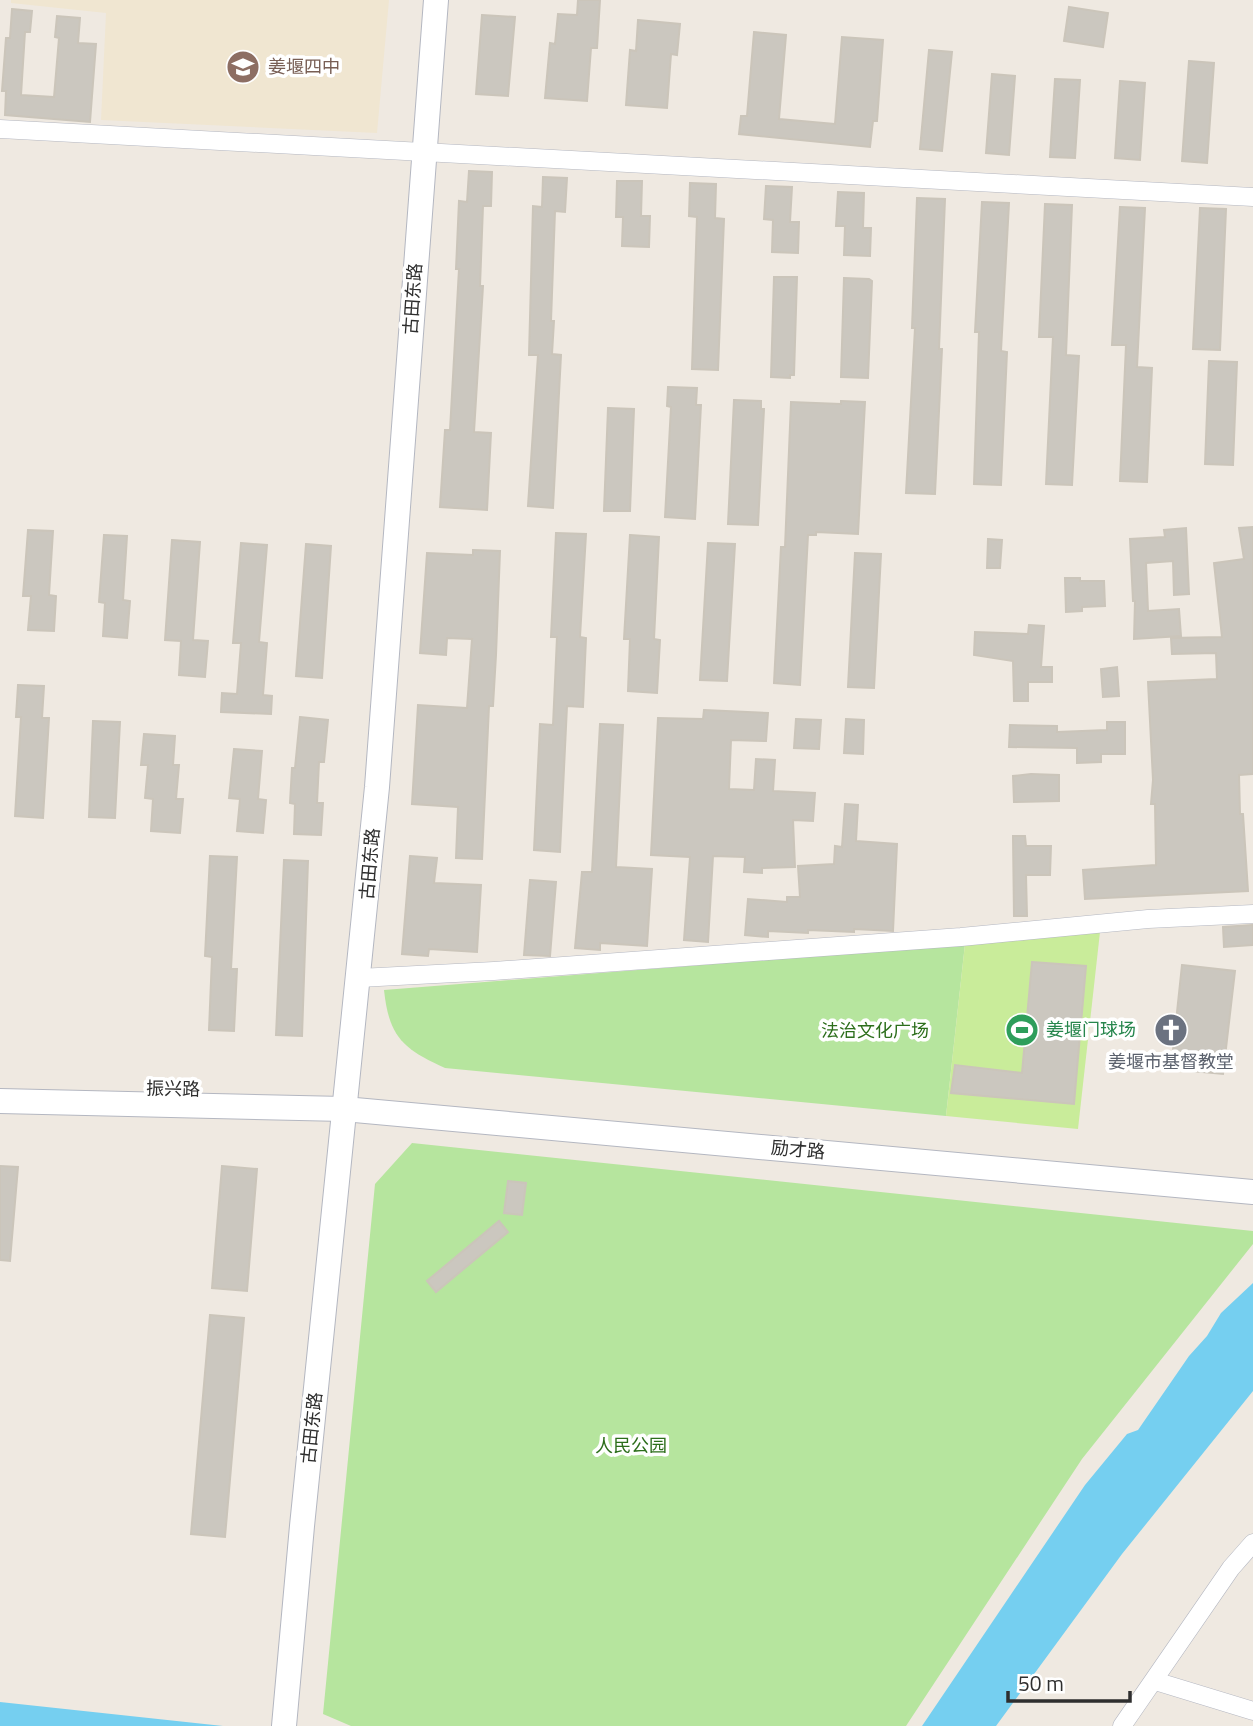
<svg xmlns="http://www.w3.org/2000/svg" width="1253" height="1726" font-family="'Titillium Web','Noto Sans SC',sans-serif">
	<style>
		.education { fill: #f0e6d1 }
		.green { fill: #b6e59e }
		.pitch { fill: #c9ec9a }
		.water { fill: #75cff0 }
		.building { fill: #cbc7bf; stroke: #cbc5ba; stroke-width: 2 }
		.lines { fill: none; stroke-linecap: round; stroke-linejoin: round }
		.street-casing { stroke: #b4b7c1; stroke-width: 19 }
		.secondary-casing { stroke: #b4b7c1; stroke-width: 26 }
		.street { stroke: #fff; stroke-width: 18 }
		.secondary { stroke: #fff; stroke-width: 24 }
		.labels { text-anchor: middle; stroke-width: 7; stroke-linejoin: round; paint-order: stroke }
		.education-label { font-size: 18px; fill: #785e54; stroke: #fff; text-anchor: start }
		.street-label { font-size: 18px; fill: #2e2e2e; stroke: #fff }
		.leisure-label { font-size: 18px; fill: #27864d; stroke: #fff; text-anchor: start }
		.park-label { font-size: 18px; fill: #2c6e1b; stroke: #fff }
		.worship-label { font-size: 18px; fill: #5b616d; stroke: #fff }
	</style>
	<rect width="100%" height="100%" fill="#efe9e1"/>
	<path class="education" d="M11,0H389L377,133L101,120L106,13L11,3Z"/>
	<g class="green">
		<path d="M965,944L946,1116L445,1068C403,1049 389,1037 384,990Z"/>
		<path d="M412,1143L1253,1231V1244L1082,1459L906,1726H351L323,1714L375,1184Z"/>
	</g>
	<path class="pitch" d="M1100,932L1078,1129L946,1116L965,944Z"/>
	<g class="water">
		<path d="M1253,1283V1391L1122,1554L996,1726H922L1085,1485L1127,1434L1138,1430L1189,1356L1207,1336L1221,1313Z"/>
		<path d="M0,1702L223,1726H0Z"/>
	</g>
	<g class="building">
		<path d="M578,0H600L597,48H591L587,101L545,98L550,43L555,44L558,14L577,15Z"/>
		<path d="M1069,7L1108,13L1103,47L1064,41Z"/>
		<path d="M12,9L32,11L30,32H25L21,95L54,97L59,38L55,37L57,16L80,18L78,43L96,44L90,122L5,115L6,91H2L6,38H10Z"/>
		<path d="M482,15L515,17L508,96L476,94Z"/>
		<path d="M638,20L680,24L677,55L671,54L667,108L626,105L630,50L636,51Z"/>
		<path d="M754,32L786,35L779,119L835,124L842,37L883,40L877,121H873L870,147L739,134L741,116H747Z"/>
		<path d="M929,50L952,52L942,151L920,149Z"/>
		<path d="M1189,61L1214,63L1207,163L1182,161Z"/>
		<path d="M992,74L1015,76L1009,155L986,153Z"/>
		<path d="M1055,79L1080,80L1075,158L1050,157Z"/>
		<path d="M1120,81L1145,83L1140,160L1115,158Z"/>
		<path d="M469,171L492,172L491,206H483L480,286H483L474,432L491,433L487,510L440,507L445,430H450L459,269H456L459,201L467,202Z"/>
		<path d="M543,177L567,178L565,212L555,211L551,321H554L552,354L561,355L553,508L528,506L538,355H529L533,206L542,207Z"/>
		<path d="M617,181H642L641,216H650L649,247L622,246L623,217H616Z"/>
		<path d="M690,183L716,184L715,218L724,219L718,370L692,369L697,217L689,216Z"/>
		<path d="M766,186L792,187L790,222H799L798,253L772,252L773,220L764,219Z"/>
		<path d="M838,192L864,193L863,228H871L870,256L844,255L845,226H836Z"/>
		<path d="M917,198L945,199L939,349H942L935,494L906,493L915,328H912Z"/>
		<path d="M982,202L1009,203L1001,351L1007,352L1001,485L974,484L979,332H975Z"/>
		<path d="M1045,204L1072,205L1066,355L1079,356L1072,485L1046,484L1053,337H1039Z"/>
		<path d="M1120,207L1145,208L1137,367L1152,368L1147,482L1120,481L1126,345H1112Z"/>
		<path d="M1200,208L1226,209L1220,350L1193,349Z"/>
		<path d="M774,277H797L794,375H790V378L771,377Z"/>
		<path d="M844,278L869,279L872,281L868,378L841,377Z"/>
		<path d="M1209,361L1237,362L1233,465L1205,464Z"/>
		<path d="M668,387L697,388L696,405H701L695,519L665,517L671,407L667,406Z"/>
		<path d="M734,400L761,401V409H764L758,525L728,524Z"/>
		<path d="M841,401L865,402L858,534L816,532V535H808L800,685L774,683L781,547H785L791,402L841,404Z"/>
		<path d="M608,408L634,409L630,511H604Z"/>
		<path d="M1253,527V774L1239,775L1240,814H1243L1248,891L1085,899L1083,870L1156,865L1155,804H1151L1153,780L1148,682L1217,679L1216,653L1172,654L1171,638L1222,637L1214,563L1244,559L1239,528Z"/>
		<path d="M1186,528L1189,594L1174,595L1173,561L1146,563L1148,611L1179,609L1181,636L1134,639L1135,601H1133L1130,539L1165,537L1164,530Z"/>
		<path d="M28,530L53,531L49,595L56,596L54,631L28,630L31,596H23Z"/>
		<path d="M556,533L586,534L580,637L586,638L583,707L567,706L560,852L534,850L540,724L553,725L557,637H551Z"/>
		<path d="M104,535L127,536L123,600L130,601L127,638L103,636L105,603L99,602Z"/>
		<path d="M630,535L659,537L654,639L660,640L657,693L628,691L630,639H624Z"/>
		<path d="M988,539L1002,540L1000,568H987Z"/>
		<path d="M172,540L200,542L193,640L208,641L205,677L179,675L181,641L165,640Z"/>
		<path d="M241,543L267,545L259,642L267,643L263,695L272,696L271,714L221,712L222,693L237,694L241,643H233Z"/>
		<path d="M708,543L735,544L727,681L700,680Z"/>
		<path d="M306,544L331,546L322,678L296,676Z"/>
		<path d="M473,550L500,551L496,655L493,706H489L482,859L456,858L458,807L412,804L418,705L467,708L472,639L447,638L446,655L420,653L427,553L473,555Z"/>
		<path d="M855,553L881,554L874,688L848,687Z"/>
		<path d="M1065,578H1080V581H1104L1105,606L1082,607V611L1066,612Z"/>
		<path d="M1029,625L1044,626L1041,667H1052V682H1028V701H1014L1013,661L974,655L975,632L1028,634Z"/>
		<path d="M1117,667L1119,696L1103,697L1101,669Z"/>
		<path d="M18,685L44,686L42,718H49L43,818L15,816L21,717H16Z"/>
		<path d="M704,710L768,713L766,741L731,740L729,789L754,790L756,759L775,760L773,791L815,793L813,821L793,820L795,867L762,868V873L744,872L745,857L713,856L708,942L684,940L690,857L651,855L658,718L703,719Z"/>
		<path d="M300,717L328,720L324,762H319L317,803H323L321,835L294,834L295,804L290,803L292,768H295Z"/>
		<path d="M796,719L821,720L819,749L794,748Z"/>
		<path d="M846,719L864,720L863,754L844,753Z"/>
		<path d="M93,721L120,722L115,818L89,817Z"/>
		<path d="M1107,722H1125V754H1101V762L1077,763V748L1009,747L1010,725L1057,726V732L1107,730Z"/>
		<path d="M600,724L623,725L616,867L652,869L647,946L600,943V950L575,948L582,872H592Z"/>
		<path d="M144,734L175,736L173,765H179L176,799H183L180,833L151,831L153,799L145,798L148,765H141Z"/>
		<path d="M234,749L262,751L258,799L266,800L263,833L237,831L240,799L229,798Z"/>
		<path d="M1031,774L1059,775V801L1014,802L1013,776Z"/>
		<path d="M845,804L858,805L856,841L897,844L893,931L854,929V932L808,930V933L768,931V937L745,935L748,899L787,902V897H800L798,866L834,864L835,846L842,847Z"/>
		<path d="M1013,836H1025L1026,846H1051L1050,875H1026L1027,916H1014Z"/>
		<path d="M210,856L237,857L231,969H237L234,1031L209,1030L212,957L205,956Z"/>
		<path d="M410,856L437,858L434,883L481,885L477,952L429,949L428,956L402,954Z"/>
		<path d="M284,860L308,861L302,1036L276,1035Z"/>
		<path d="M530,880L556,882L550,956L524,955Z"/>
		<path d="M1253,925V945L1224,947L1223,927Z"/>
		<path d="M1032,962L1086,966L1074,1104L951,1093L955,1065L1022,1073Z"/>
		<path d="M1182,965L1235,971L1223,1074L1171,1069Z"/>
		<path d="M0,1166L18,1167L10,1261L0,1260Z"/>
		<path d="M222,1166L257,1169L247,1291L212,1288Z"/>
		<path d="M508,1181L526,1183L522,1215L504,1213Z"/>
		<path d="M499,1221L508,1232L436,1292L427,1281Z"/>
		<path d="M210,1315L244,1318L225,1537L191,1534Z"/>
	</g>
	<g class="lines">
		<defs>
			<g id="street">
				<path d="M0,129L1253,197"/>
				<path d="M359,978L494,971L961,937L1148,919L1253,914"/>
				<path d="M1155,1681L1253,1711"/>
				<path d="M1122,1726L1231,1568L1253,1543"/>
			</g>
			<g id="secondary">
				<path d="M0,1101L344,1109L1253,1192"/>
				<path d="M284,1726L302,1526L377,787L436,0"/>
			</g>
		</defs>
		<use href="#street" class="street-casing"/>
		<use href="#secondary" class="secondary-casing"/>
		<use href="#street" class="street"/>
		<use href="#secondary" class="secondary"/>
	</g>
	<defs>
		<symbol id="school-disc" viewBox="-11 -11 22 22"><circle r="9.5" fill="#8d6e63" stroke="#fff"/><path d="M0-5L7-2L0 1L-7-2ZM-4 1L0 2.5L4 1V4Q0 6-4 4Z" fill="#fff"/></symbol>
		<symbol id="stadium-disc" viewBox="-11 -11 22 22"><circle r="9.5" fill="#2e9e5b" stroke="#fff"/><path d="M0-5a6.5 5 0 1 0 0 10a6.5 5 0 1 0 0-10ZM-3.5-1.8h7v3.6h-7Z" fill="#fff"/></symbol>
		<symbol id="church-disc" viewBox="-11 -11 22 22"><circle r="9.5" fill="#6b7280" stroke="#fff"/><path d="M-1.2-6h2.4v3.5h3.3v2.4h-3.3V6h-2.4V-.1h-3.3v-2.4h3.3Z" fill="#fff"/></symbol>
	</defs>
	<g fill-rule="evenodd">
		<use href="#school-disc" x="224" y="48" width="38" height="38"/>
		<use href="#stadium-disc" x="1003" y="1011" width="38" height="38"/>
		<use href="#church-disc" x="1152" y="1011" width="38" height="38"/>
	</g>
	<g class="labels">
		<g class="education-label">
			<text x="268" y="73">姜堰四中</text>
		</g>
		<g class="street-label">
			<text transform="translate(413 299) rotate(-86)" y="6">古田东路</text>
			<text transform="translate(370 864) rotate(-85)" y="6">古田东路</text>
			<text transform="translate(173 1089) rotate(1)" y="6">振兴路</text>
			<text transform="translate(798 1150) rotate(5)" y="6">励才路</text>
			<text transform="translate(312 1428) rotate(-84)" y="6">古田东路</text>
		</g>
		<g class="leisure-label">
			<text x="1046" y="1036">姜堰门球场</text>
		</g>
		<g class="park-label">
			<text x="875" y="1037">法治文化广场</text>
			<text x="631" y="1452">人民公园</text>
		</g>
		<g class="worship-label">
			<text x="1171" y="1068">姜堰市基督教堂</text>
		</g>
	</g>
	<path d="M1008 1691v10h122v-10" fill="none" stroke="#2e2e2e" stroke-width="3.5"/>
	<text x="1018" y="1691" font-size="21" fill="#2e2e2e" stroke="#ffffff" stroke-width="5" paint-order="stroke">50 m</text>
</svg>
